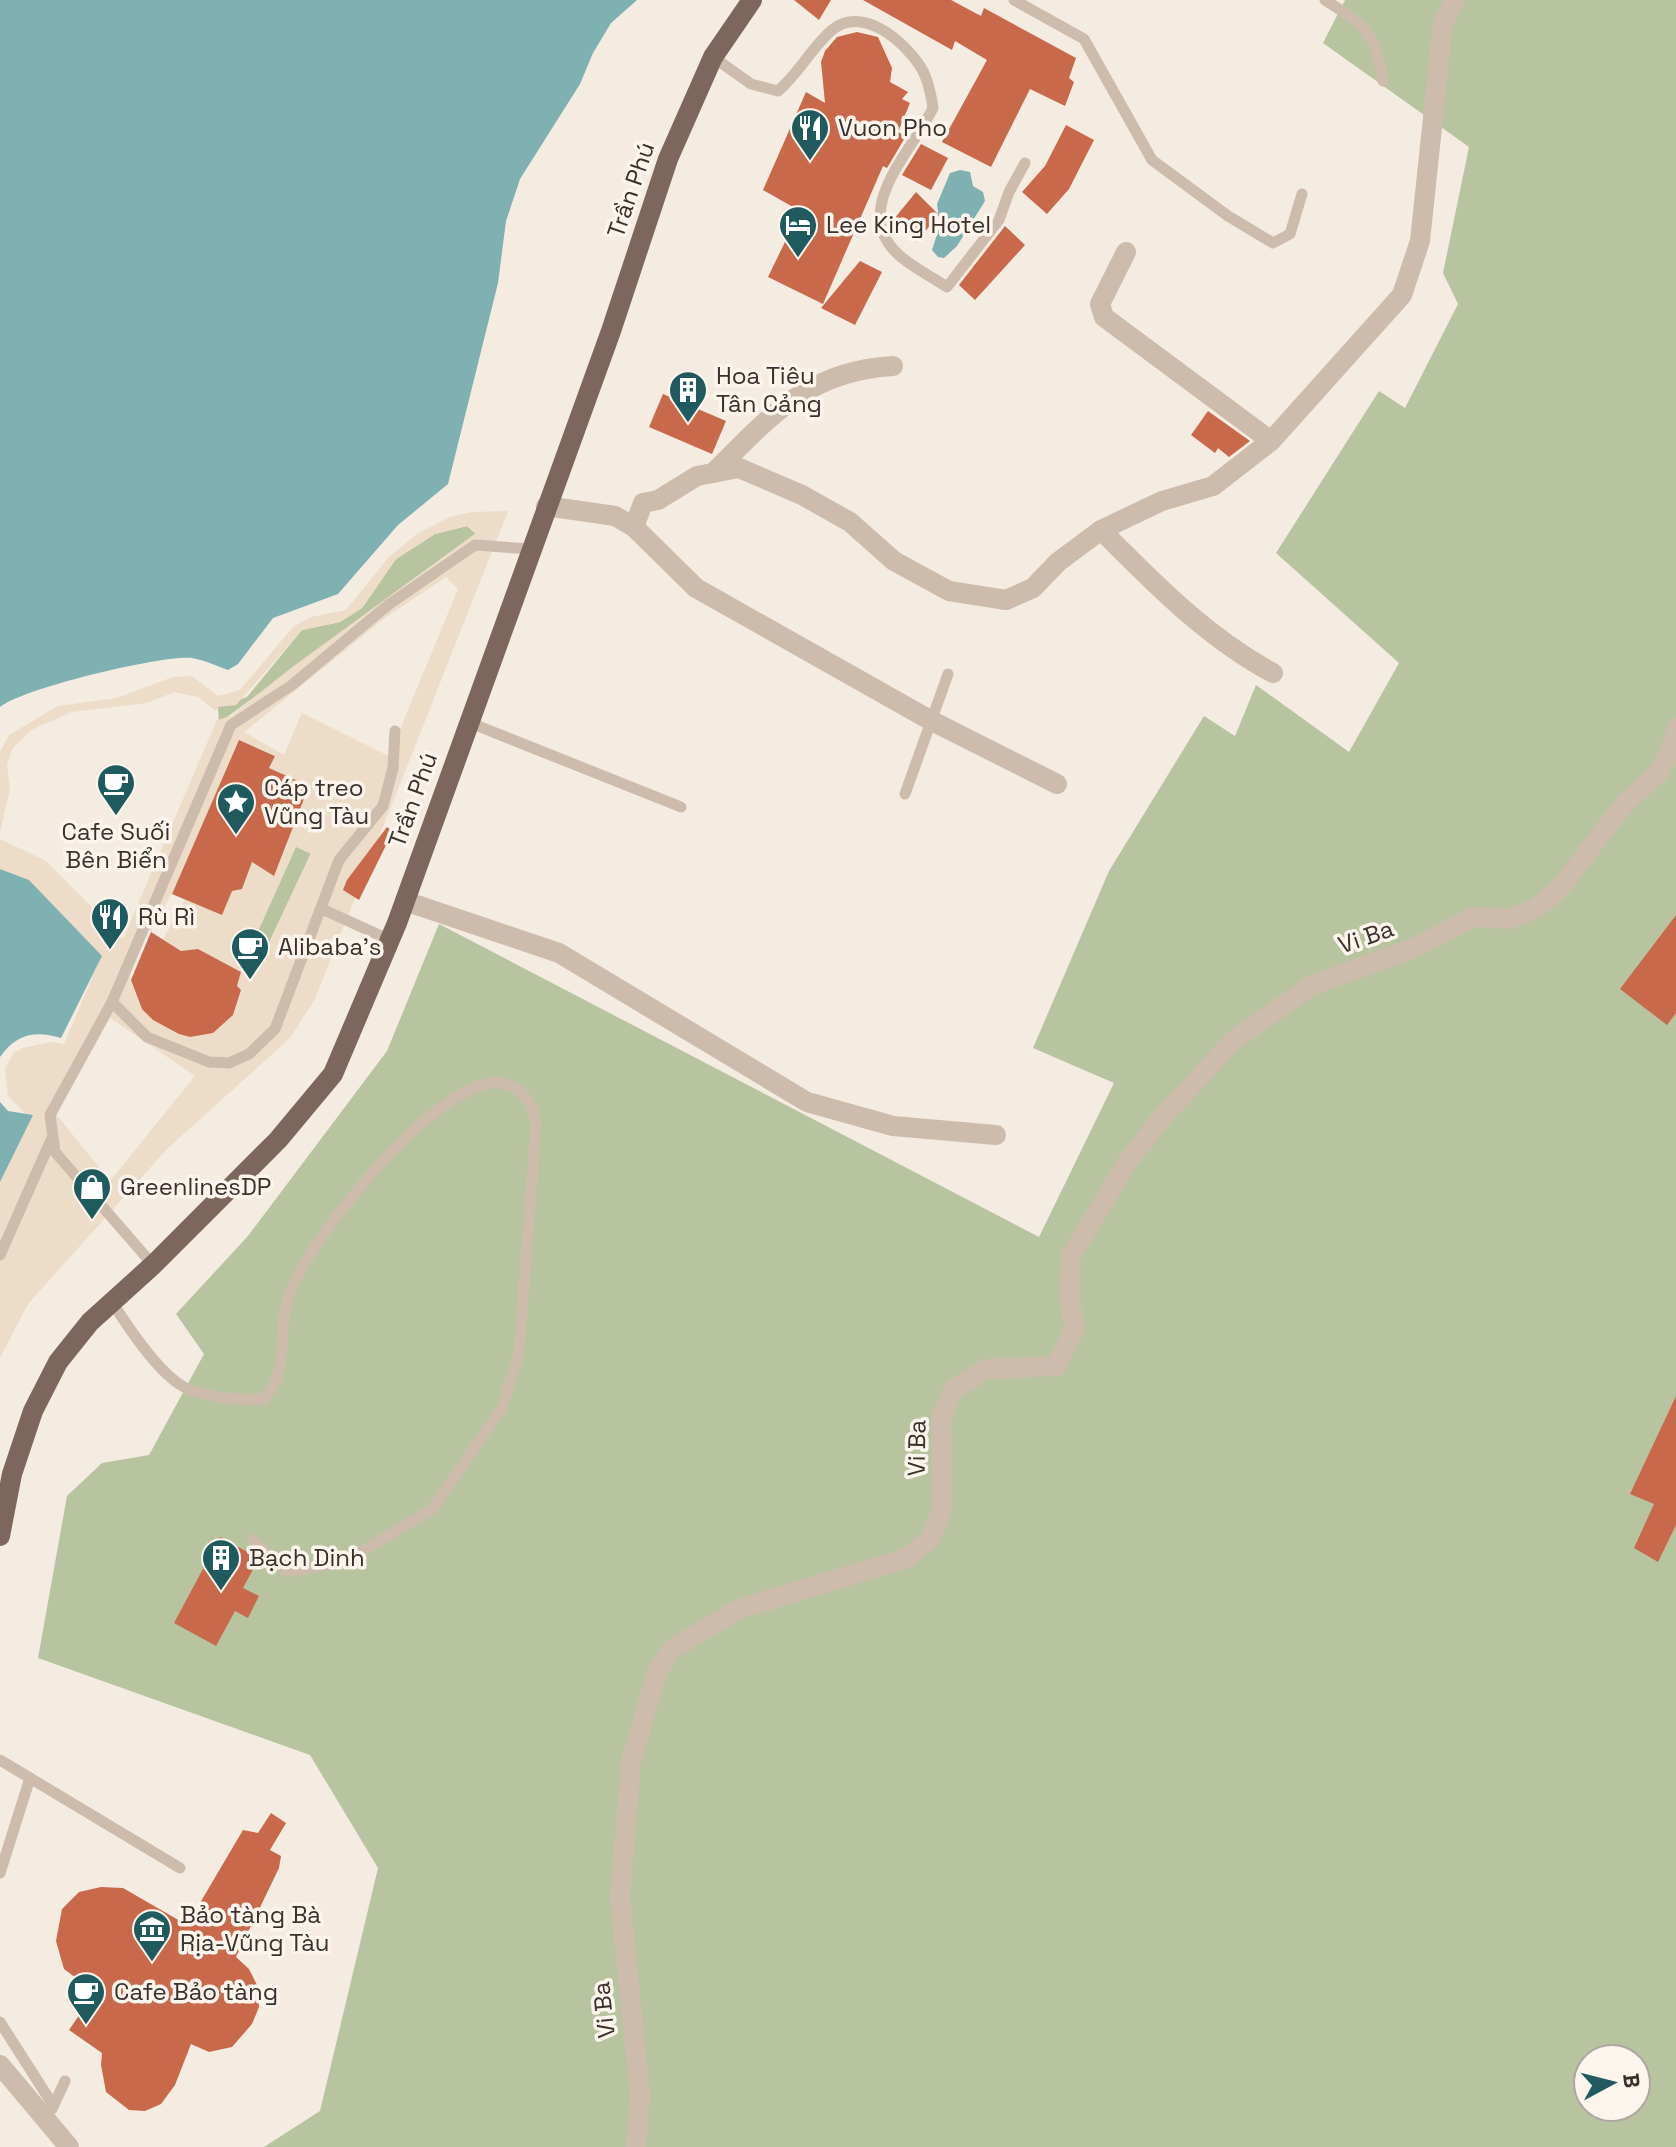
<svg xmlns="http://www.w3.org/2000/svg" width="1676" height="2147" font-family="'Space Grotesk',sans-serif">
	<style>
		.green { fill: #b8c4a0; fill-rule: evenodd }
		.plaza { fill: #ecdcc8; fill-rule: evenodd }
		.water { fill: #7fb0b2 }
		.building { fill: #c8694b }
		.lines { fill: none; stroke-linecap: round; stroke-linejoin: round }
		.lane { stroke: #cdbbac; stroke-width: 11 }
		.street { stroke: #cdbbac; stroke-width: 20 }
		.primary { stroke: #7d675c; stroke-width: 20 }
		.labels { text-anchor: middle; stroke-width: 7; stroke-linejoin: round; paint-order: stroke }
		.poi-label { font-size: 24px; fill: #3b302b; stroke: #fbf5ee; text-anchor: start }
		.street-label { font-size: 24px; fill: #3b302b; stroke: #fbf5ee }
	</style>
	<rect width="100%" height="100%" fill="#f4ebe1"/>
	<g class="green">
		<path d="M1345,0H1676V2147H264L320,2111L378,1868L310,1755L38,1658L67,1496L102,1463L149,1455L204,1354L176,1314L248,1236L387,1051L439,924L1039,1237L1114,1083L1033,1048L1109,871L1204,716L1235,736L1256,685L1349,752L1399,663L1276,553L1379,391L1405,408L1458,304L1443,273L1469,147L1323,43ZM1588,2059H1636V2107H1588Z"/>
		<path d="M467,526L476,534L219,723L218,707L247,697L302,630L340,622L362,608L396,559L435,534Z"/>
		<path d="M296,846L311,853L267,947L254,940Z"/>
	</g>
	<path class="plaza" d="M508,511L315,999L290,1038L167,1149L28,1304L0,1358V1159L26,1114L8,1096L5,1070L13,1053L23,1048L50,1042L64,1044L101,957L29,880L0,869V839L46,861L123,939L217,720L231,716L291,668L476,533L467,526L435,534L396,559L362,608L340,622L302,630L236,705L218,707L216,711L198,697L174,692L147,703L72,712L31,730L12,749L7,765L10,790L0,832V752L9,735L58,706L117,698L173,677L192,676L218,696L240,690L294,626L311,617L346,610L388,558L417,534L450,517L472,512ZM446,577L458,589L389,756L302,713L284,755L244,732L385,618ZM239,740L275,755L269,768L265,832L288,844L274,875L252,862L242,889L232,891L222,914L185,899L163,939L181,951L198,949L241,972L237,986L241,991L233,1015L213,1033L190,1037L153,1020L142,1009L130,979L132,967L148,930L151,932L172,893ZM296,847L311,854L267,947L254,940ZM106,1015L195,1076L110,1181L55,1113Z"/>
	<g class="water">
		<path d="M0,0H637L611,23L593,53L580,84L520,179L506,221L498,283L448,484L398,525L338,594L273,618L238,664L228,670C217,666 204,660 192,658C161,655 24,688 0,707Z"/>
		<path d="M960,170L970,172L973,186L983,192L985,201L957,246L944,258L938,257L932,250L940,225L937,204L950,173Z"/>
		<path d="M0,869L29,880L102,956L61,1038C35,1030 16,1034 0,1057Z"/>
		<path d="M0,1102L8,1111L33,1115L0,1182Z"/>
	</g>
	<g class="building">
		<path d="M794,0H831L819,20Z"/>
		<path d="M863,0H951L981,16L984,8L1076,58L1069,78L1074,82L1065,106L1030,89L991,167L942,142L987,60L955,41L952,50Z"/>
		<path d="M857,32L878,37L892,68L890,82L908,92L902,99L910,103L898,132L906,136L887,168L883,166L823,304L768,277L800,211L763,190L806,92L825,103L821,62L825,51L837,37Z"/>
		<path d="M1066,125L1094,140L1069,189L1047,214L1022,192L1045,166Z"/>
		<path d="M921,144L948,158L931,190L902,175Z"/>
		<path d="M916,192L939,215L916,242L894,219Z"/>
		<path d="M1005,226L1025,245L975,300L959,285Z"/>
		<path d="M860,261L882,272L855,325L821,308Z"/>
		<path d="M663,394L726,421L712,454L649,427Z"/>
		<path d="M1208,411L1250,441L1229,457L1218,448L1215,453L1191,435Z"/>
		<path d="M239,740L275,756L269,768L309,786L274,876L252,862L242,889L232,891L222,915L172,894Z"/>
		<path d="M387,827L393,831L359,900L343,890L347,880Z"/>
		<path d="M1676,915V1013L1667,1025L1620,989Z"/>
		<path d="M151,932L181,951L198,949L241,972L237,986L241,990L233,1015L213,1033L190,1037L179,1034L153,1020L142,1009L131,980Z"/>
		<path d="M1676,1396V1525L1658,1562L1634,1548L1654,1504L1630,1494Z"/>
		<path d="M220,1537L259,1558L243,1588L259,1596L248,1618L235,1611L216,1646L174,1623Z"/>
		<path d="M271,1813L286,1823L270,1850L281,1856L279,1868L236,1957L249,1969L258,1987L259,2007L252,2024L232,2047L209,2052L191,2044L175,2085L161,2104L145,2111L129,2110L106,2092L101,2065L102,2053L69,2030L95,1992L64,1969L56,1941L62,1909L79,1892L101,1887L123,1888L187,1925L243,1830L258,1833Z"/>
	</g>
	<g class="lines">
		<g class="lane">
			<path d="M1014,0L1084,39L1152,160L1228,216L1273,243L1290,234L1302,194"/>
			<path d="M1325,0C1366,26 1375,33 1383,81"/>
			<path d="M713,57L751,84L778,91C799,73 812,47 832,30C862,5 904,41 920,66C928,78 931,94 933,108C912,152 848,211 900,256C914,268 932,277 947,287L999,220L1009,192L1025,163"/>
			<path d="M468,722L681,807"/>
			<path d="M905,794L948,674"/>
			<path d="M322,909L390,940"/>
			<path d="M112,1002L147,1037L209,1062L229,1063L249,1054L275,1029L339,860L383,806L393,768L395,731"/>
			<path d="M0,1255L51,1140"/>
			<path d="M153,1265L55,1152L50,1115L112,1002L231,725L292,685L388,605L475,545L530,549"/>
			<path d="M112,1302C128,1327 158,1373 184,1387C202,1397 244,1401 264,1399C292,1366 276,1333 289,1295C310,1237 430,1090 491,1083C518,1080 532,1100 536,1123L519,1353L502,1408L432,1509L356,1555L336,1563L287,1572L253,1540"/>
			<path d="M0,1760L180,1868"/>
			<path d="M0,1873L30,1778"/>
			<path d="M0,2022L53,2105"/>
			<path d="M52,2109L65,2081"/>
		</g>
		<g class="street">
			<path d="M1126,252L1100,304L1104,317L1271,441"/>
			<path d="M713,473C771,416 807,371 893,366"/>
			<path d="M546,506L615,516L634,527L643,503L658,500L697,476L739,468L802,495L850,522L894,561L949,591L1006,600L1033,588L1058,562L1101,530L1162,501L1213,486L1271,441L1402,295L1420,241L1443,23L1455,0"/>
			<path d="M634,527L696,588L930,720L1057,784"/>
			<path d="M1101,530C1154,583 1206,637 1273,673"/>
			<path d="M405,901L559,953L807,1102L893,1126L996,1135"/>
			<path d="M0,2065L69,2147"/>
			<path d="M636,2147L640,2093L620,1897L631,1761L657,1672L672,1649L739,1609L907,1558L930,1539L942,1510L941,1416L953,1390L986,1369L1056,1366L1075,1329L1069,1297L1071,1256L1128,1161L1166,1113L1234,1040L1312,985L1414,948L1473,917L1509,919L1535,909L1559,889L1626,802L1659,772L1673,743L1676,728"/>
		</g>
		<path class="primary" d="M0,1536L12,1474L33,1411L58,1362L90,1322L153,1265L278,1140L333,1074L397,923L611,331L668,159L713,57L752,0"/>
	</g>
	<defs>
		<symbol id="restaurant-pin" viewBox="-11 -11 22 30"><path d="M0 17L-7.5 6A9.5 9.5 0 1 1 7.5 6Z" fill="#1f5a5e" stroke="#fbf5ee"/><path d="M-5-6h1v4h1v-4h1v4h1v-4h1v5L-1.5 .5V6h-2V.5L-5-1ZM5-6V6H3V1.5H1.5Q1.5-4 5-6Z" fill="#fff"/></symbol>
		<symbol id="hotel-pin" viewBox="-11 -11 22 30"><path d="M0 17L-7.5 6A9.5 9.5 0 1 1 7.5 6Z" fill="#1f5a5e" stroke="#fbf5ee"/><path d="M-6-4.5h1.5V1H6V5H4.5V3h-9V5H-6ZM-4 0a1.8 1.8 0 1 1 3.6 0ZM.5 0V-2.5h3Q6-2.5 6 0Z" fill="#fff"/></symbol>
		<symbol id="building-pin" viewBox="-11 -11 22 30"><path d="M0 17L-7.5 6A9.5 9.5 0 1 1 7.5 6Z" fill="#1f5a5e" stroke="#fbf5ee"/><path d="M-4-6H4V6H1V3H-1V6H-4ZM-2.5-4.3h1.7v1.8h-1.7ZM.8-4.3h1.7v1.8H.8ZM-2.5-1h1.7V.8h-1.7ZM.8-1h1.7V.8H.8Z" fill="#fff"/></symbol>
		<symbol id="cafe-pin" viewBox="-11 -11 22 30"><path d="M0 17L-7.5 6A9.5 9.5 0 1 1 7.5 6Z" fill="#1f5a5e" stroke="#fbf5ee"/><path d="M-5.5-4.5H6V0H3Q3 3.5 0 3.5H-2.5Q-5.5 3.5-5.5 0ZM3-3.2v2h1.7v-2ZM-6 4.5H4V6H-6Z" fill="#fff"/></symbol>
		<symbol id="sight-pin" viewBox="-11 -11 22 30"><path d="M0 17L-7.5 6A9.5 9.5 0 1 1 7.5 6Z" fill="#1f5a5e" stroke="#fbf5ee"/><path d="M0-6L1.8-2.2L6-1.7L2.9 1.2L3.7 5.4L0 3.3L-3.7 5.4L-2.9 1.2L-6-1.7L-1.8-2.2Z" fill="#fff"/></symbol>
		<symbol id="shop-pin" viewBox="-11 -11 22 30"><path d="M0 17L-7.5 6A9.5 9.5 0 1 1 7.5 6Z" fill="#1f5a5e" stroke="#fbf5ee"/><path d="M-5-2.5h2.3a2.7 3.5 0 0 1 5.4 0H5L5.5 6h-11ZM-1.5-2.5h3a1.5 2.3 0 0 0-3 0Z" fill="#fff"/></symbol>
		<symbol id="museum-pin" viewBox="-11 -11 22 30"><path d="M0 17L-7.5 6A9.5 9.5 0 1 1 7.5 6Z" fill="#1f5a5e" stroke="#fbf5ee"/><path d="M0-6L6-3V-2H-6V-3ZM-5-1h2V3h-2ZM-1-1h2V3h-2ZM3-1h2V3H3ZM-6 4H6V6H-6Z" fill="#fff"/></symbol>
	</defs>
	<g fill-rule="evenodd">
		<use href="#restaurant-pin" x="788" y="106" width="44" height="60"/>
		<use href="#hotel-pin" x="776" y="203" width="44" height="60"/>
		<use href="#building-pin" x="666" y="368" width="44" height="60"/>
		<use href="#cafe-pin" x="94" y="761" width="44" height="60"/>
		<use href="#sight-pin" x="214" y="780" width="44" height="60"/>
		<use href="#restaurant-pin" x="88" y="895" width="44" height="60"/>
		<use href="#cafe-pin" x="228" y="925" width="44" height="60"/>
		<use href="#shop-pin" x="70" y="1165" width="44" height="60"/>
		<use href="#building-pin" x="199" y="1536" width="44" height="60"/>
		<use href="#museum-pin" x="130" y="1907" width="44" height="60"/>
		<use href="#cafe-pin" x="64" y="1970" width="44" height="60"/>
	</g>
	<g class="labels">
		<g class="poi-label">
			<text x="838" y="136">Vuon Pho</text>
			<text x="826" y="233">Lee King Hotel</text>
			<text x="716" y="384">Hoa Tiêu<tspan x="716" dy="28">Tân Cảng</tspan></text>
			<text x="264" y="796">Cáp treo<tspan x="264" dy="28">Vũng Tàu</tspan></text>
			<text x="116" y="840" text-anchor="middle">Cafe Suối<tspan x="116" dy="28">Bên Biển</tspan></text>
			<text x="138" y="925">Rù Rì</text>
			<text x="278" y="955">Alibaba's</text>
			<text x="120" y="1195">GreenlinesDP</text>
			<text x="249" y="1566">Bạch Dinh</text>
			<text x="180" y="1923">Bảo tàng Bà<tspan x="180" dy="28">Rịa-Vũng Tàu</tspan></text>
			<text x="114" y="2000">Cafe Bảo tàng</text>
		</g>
		<g class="street-label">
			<text transform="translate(631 190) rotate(-71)" y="8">Trần Phú</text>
			<text transform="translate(413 800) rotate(-70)" y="8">Trần Phú</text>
			<text transform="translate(1366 937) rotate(-19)" y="8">Vi Ba</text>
			<text transform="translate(917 1448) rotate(-89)" y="8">Vi Ba</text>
			<text transform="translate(604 2010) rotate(-96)" y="8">Vi Ba</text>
		</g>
	</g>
	<g transform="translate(1612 2083) rotate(83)"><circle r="38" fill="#fbf5ee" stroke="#aea6a0" stroke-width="2"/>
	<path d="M0-6L14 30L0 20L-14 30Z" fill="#1f5a5e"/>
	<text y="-12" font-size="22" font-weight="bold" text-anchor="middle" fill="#3b302b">B</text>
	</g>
</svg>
